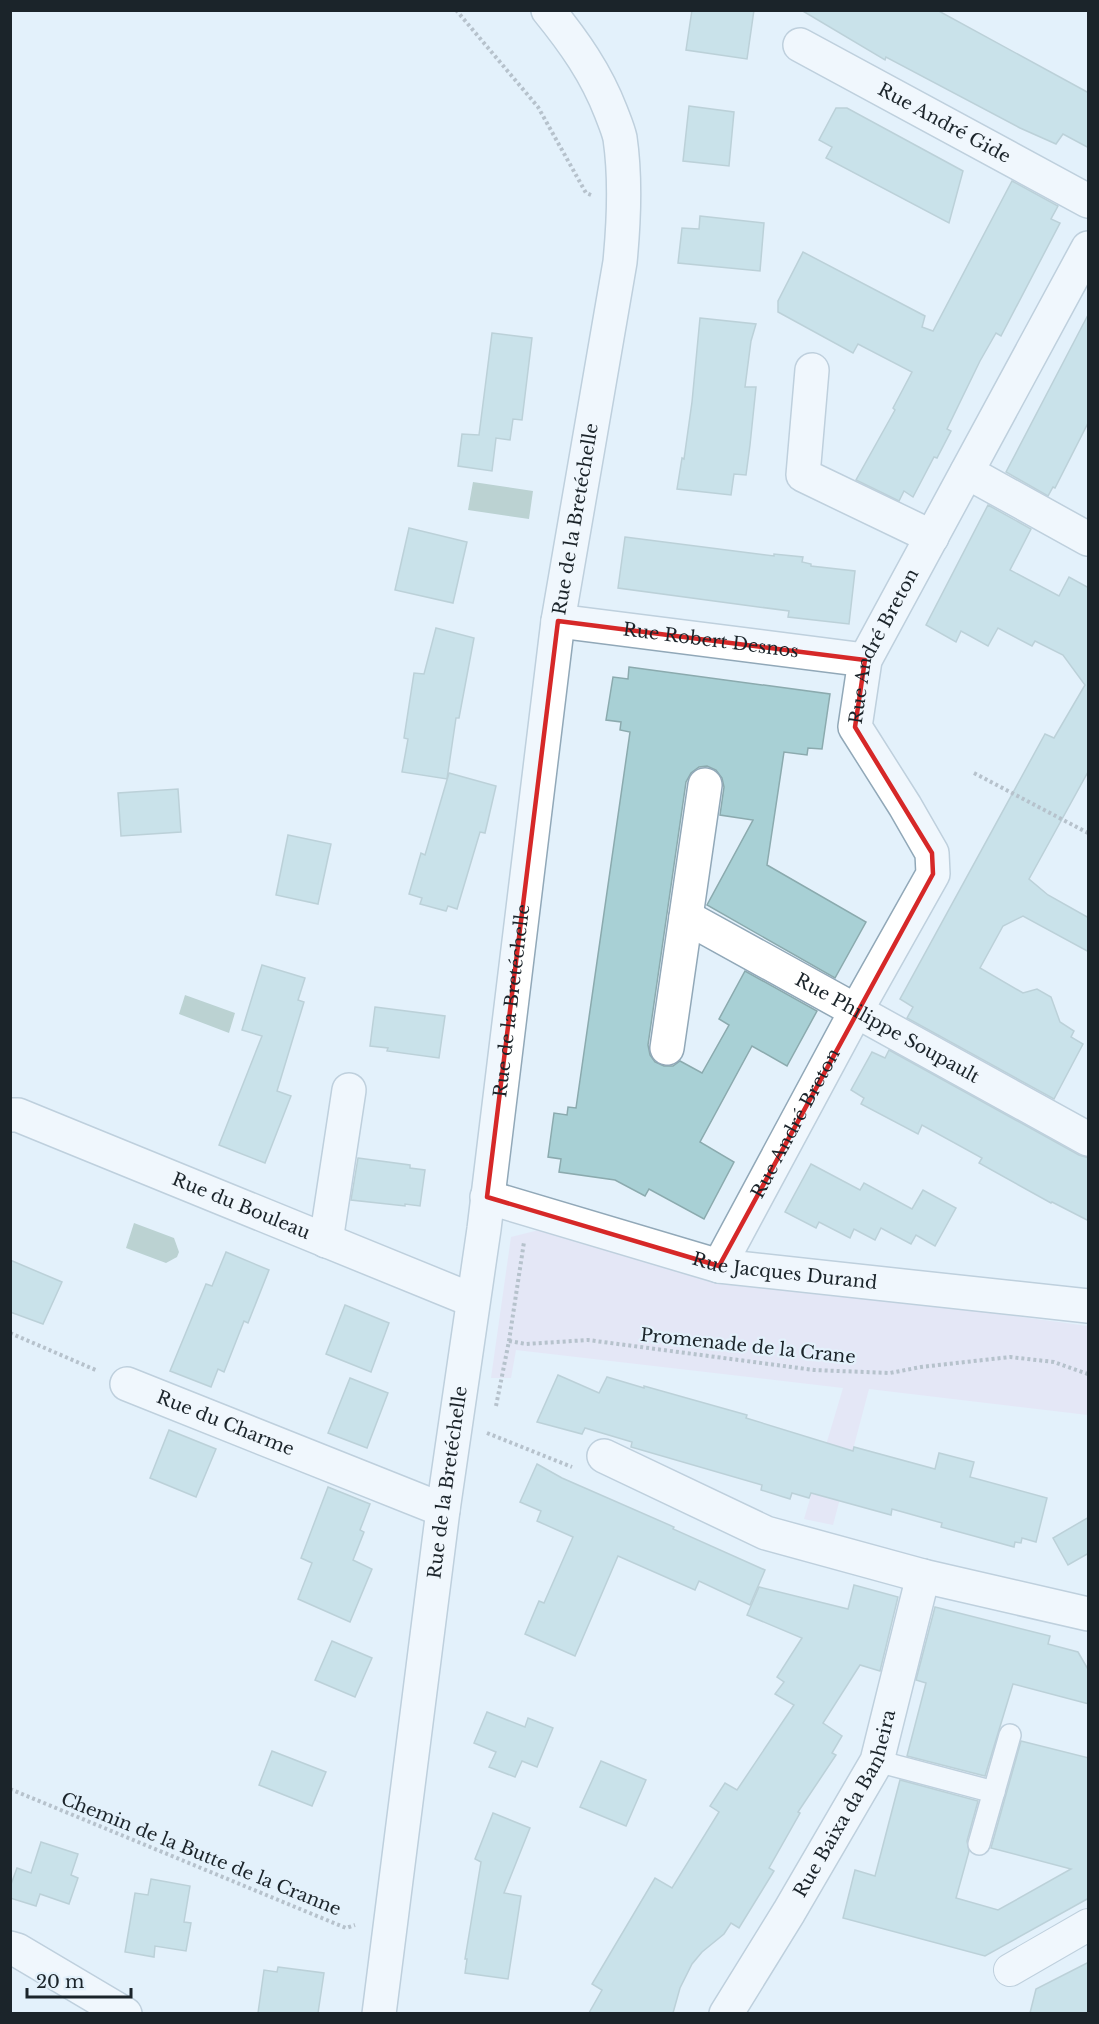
<svg xmlns="http://www.w3.org/2000/svg" width="1099" height="2024" font-family="'Libre Baskerville',serif">
	<style>
		.green { fill: #e4dbf0 }
		.water { fill: #89ada1 }
		.building { fill: #a8d0d5; stroke: #8baaae; stroke-width: 1.5 }
		.lines { fill: none; stroke-linecap: round; stroke-linejoin: round }
		.service-casing { stroke: #91a8b8; stroke-width: 24 }
		.pedestrian-casing { stroke: #91a8b8; stroke-width: 34 }
		.minor-casing { stroke: #91a8b8; stroke-width: 36 }
		.path { stroke: #7f8a92; stroke-width: 4; stroke-dasharray: 3 3; stroke-linecap: butt }
		.service { stroke: #fff; stroke-width: 21 }
		.pedestrian { stroke: #fff; stroke-width: 32 }
		.minor { stroke: #fff; stroke-width: 33 }
		.marked { fill: none; stroke: #d62828; stroke-width: 4.5; stroke-linejoin: round }
		.labels { text-anchor: middle; stroke-width: 4.5; stroke-linejoin: round; paint-order: stroke }
		.street-label { font-size: 18px; fill: #1b242a; stroke: #e3f1fb }
	</style>
	<rect width="100%" height="100%" fill="#e3f1fb"/>
	<path class="green" d="M543,1229L676,1270L1088,1326V1415L869,1389L833,1525L804,1519L843,1388L516,1350L511,1378H491L511,1237Z"/>
	<g class="water">
		<path d="M473,482L533,491L529,519L468,510Z"/>
		<path d="M185,995L235,1013L229,1033L179,1014Z"/>
		<path d="M134,1223L174,1238L179,1252L177,1257L166,1263L126,1248Z"/>
	</g>
	<g class="building">
		<path d="M692,10H754L747,59L686,50Z"/>
		<path d="M801,10H937L1089,93V148L1063,134L1056,144L1020,128L886,57L885,60Z"/>
		<path d="M689,106L734,112L729,166L683,161Z"/>
		<path d="M836,108H847L963,171L949,223L826,158L832,147L819,140Z"/>
		<path d="M1012,181L1058,206L1051,219L1060,223L1001,336L996,333L980,361L947,429L951,431L937,458L934,457L913,497L904,491L899,501L856,480L895,410L893,408L912,372L858,344L853,353L778,312V301L803,252L925,316L922,327L933,331Z"/>
		<path d="M700,216L764,223L760,271L678,263L682,228L699,229Z"/>
		<path d="M1089,313V421L1055,488L1053,487L1048,496L1006,472Z"/>
		<path d="M700,318L756,324L751,341L745,387H756L750,445L746,475L734,474L731,495L677,489L682,458L684,459L692,402Z"/>
		<path d="M492,333L532,338L522,420L513,419L510,440L496,438L492,471L458,466L462,434L479,435Z"/>
		<path d="M988,505L1031,529L1010,570L1059,596L1069,577L1089,588V770L1029,879L1048,895L1089,918V952L1023,916L1003,926L980,968L1023,993L1037,989L1051,997L1060,1022L1074,1031L1071,1037L1083,1044L1054,1099L907,1018L913,1007L900,999L1045,734L1054,738L1085,685L1063,655L1035,641L1032,646L998,628L988,646L961,631L956,642L926,625Z"/>
		<path d="M409,528L467,542L453,603L395,590Z"/>
		<path d="M625,537L774,556V554L803,557L802,562L811,564V566L855,571L849,624L788,617L789,611L618,588Z"/>
		<path d="M436,628L474,638L459,718H456L447,779L402,772L408,739L404,738L414,673L424,674Z"/>
		<path d="M629,667L830,694L822,749L808,748L807,755L784,752L767,865L866,922L835,978L707,905L753,820L720,815L724,787L722,778L716,770L707,766L699,767L691,773L686,782L648,1045L650,1055L655,1062L664,1066H673L680,1061L702,1073L729,1025L719,1019L745,971L817,1011L787,1066L752,1046L700,1142L734,1162L704,1219L649,1189L645,1196L615,1180L559,1172L561,1159L548,1157L554,1113L567,1115L568,1107L576,1108L630,732L620,730L621,722L606,720L613,677L628,679Z"/>
		<path d="M449,773L496,786L485,833L480,832L457,909L448,906L446,911L420,904L422,898L409,894L421,853L425,855Z"/>
		<path d="M178,789L181,832L121,836L118,793Z"/>
		<path d="M288,835L331,844L318,904L276,895Z"/>
		<path d="M262,965L305,978L298,1000L304,1002L277,1091L291,1096L265,1163L219,1145L262,1036L242,1030Z"/>
		<path d="M375,1007L445,1016L439,1058L387,1051L388,1048L370,1046Z"/>
		<path d="M889,1050L1079,1155L1089,1158V1221L1052,1202L1051,1203L979,1163L982,1158L922,1125L918,1134L861,1104L864,1098L851,1090L872,1052L885,1058Z"/>
		<path d="M358,1158L410,1165V1168L425,1170L420,1206L405,1204V1206L351,1200Z"/>
		<path d="M811,1164L860,1190L864,1183L912,1209L923,1190L956,1208L935,1246L916,1235L911,1244L881,1228L875,1240L854,1229L850,1238L819,1222L816,1228L785,1212Z"/>
		<path d="M226,1252L269,1270L248,1323L244,1321L224,1372L218,1369L211,1387L170,1371L206,1284L212,1286Z"/>
		<path d="M10,1260L62,1282L43,1324L10,1312Z"/>
		<path d="M345,1305L389,1323L371,1372L326,1354Z"/>
		<path d="M558,1375L599,1393L607,1377L644,1388V1386L747,1415L746,1418L853,1451L854,1447L935,1469L939,1453L974,1462L970,1477L1047,1498L1036,1542L1022,1538L1021,1543L1015,1542L1014,1547L941,1527L942,1523L892,1509L891,1515L811,1493L809,1498L792,1493L790,1499L761,1490L762,1485L631,1447L632,1442L585,1428L582,1434L537,1422Z"/>
		<path d="M350,1378L388,1393L367,1448L328,1433Z"/>
		<path d="M169,1430L216,1449L196,1497L150,1478Z"/>
		<path d="M537,1464L562,1478L674,1527L673,1529L765,1570L750,1605L699,1581L695,1590L618,1556L575,1656L525,1634L539,1601L544,1603L573,1537L537,1521L541,1511L520,1502Z"/>
		<path d="M328,1487L370,1504L360,1530L364,1532L353,1560L372,1569L350,1622L298,1599L312,1563L301,1558Z"/>
		<path d="M1089,1517V1553L1068,1565L1053,1538Z"/>
		<path d="M854,1585L898,1597L880,1671L860,1665L823,1723L842,1736L832,1753L836,1755L798,1812L800,1813L769,1868L774,1871L739,1928L731,1923L724,1934L702,1952L692,1964L680,1988L673,2013H589L602,1990L592,1984L655,1878L672,1888L719,1812L710,1806L725,1783L737,1790L794,1705L775,1694L784,1682L777,1677L802,1638L747,1615L759,1587L848,1609Z"/>
		<path d="M935,1607L1050,1636L1048,1644L1078,1652L1089,1671V1704L1013,1684L985,1776L907,1756L926,1683L916,1680Z"/>
		<path d="M332,1641L372,1658L355,1697L315,1680Z"/>
		<path d="M487,1712L525,1727L528,1718L553,1728L537,1767L522,1761L515,1777L489,1767L496,1752L474,1743Z"/>
		<path d="M1021,1741L1089,1758V1898L985,1956L843,1918L855,1870L875,1876L900,1780L978,1801L967,1841L969,1851L956,1898L998,1910L1071,1869L991,1848Z"/>
		<path d="M272,1751L326,1772L312,1806L259,1785Z"/>
		<path d="M601,1761L646,1780L626,1826L580,1807Z"/>
		<path d="M493,1813L530,1828L504,1893L521,1896L508,1979L465,1973L467,1959H465L481,1862L475,1859Z"/>
		<path d="M41,1842L78,1854L71,1875L78,1878L69,1904L40,1894L36,1906L10,1898V1887L17,1868L31,1873Z"/>
		<path d="M151,1879L190,1886L184,1922L191,1923L186,1951L155,1946L154,1957L125,1952L135,1893L148,1895Z"/>
		<path d="M1089,1962V2013H1030L1036,1989Z"/>
		<path d="M278,1967L324,1973L318,2013H258L264,1970L277,1972Z"/>
	</g>
	<g class="lines">
		<defs>
			<g id="service">
				<path d="M877,1761L994,1792"/>
				<path d="M979,1844L1010,1735"/>
			</g>
			<path id="pedestrian" d="M1010,1970L1088,1925"/>
			<g id="minor">
				<path id="s1" d="M800,45L1088,201"/>
				<path d="M812,370L803,475L932,537"/>
				<path d="M967,472L1088,539"/>
				<path id="s2" d="M558,621L865,660"/>
				<path id="s3" d="M686,917L1088,1139"/>
				<path d="M667,1048L705,785"/>
				<path id="s4" d="M10,1115H18L472,1300"/>
				<path id="s5" d="M487,1197L719,1266L1088,1306"/>
				<path d="M326,1241L349,1090"/>
				<path id="s6" d="M719,1266L856,1011L933,874L932,853L905,806L855,727L865,660L1088,248"/>
				<path id="s7" d="M127,1384L443,1510"/>
				<path d="M604,1456L766,1533L923,1576L1088,1614"/>
				<path d="M10,1948L17,1950L125,2014"/>
				<path id="s8" d="M379,2014L443,1510L484,1229L558,621L620,262C624,221 626,179 620,138C618,129 614,120 611,112C596,73 574,42 548,10"/>
				<path id="s9" d="M726,2014L789,1912L877,1761L923,1576"/>
			</g>
		</defs>
		<use href="#service" class="service-casing"/>
		<use href="#pedestrian" class="pedestrian-casing"/>
		<use href="#minor" class="minor-casing"/>
		<g class="path">
			<path d="M456,10L538,107L586,193L591,195"/>
			<path d="M974,773L1088,833"/>
			<path d="M10,1333L98,1371"/>
			<path d="M509,1341L526,1344L588,1340L814,1370L890,1373L921,1367L1010,1357L1054,1362L1088,1374"/>
			<path d="M496,1406L509,1341L524,1242"/>
			<path d="M487,1433L572,1467"/>
			<path d="M10,1789L346,1928L355,1925"/>
		</g>
		<use href="#service" class="service"/>
		<use href="#pedestrian" class="pedestrian"/>
		<use href="#minor" class="minor"/>
	</g>
	<path d="M0 0H1099V2024H0ZM558,621L865,660L855,727L932,853L933,874L719,1266L487,1197Z" fill="#e3f1fb" fill-opacity=".55" fill-rule="evenodd"/>
	<path class="marked" d="M558,621L865,660L855,727L932,853L933,874L719,1266L487,1197Z"/>
	<g class="labels">
		<g class="street-label">
			<text dy="6" stroke="none"><textPath href="#s1" startOffset="164">Rue André Gide</textPath></text>
			<text dy="6" stroke="none"><textPath href="#s8" startOffset="1508">Rue de la Bretéchelle</textPath></text>
			<text dy="6" stroke="none"><textPath href="#s2" startOffset="154">Rue Robert Desnos</textPath></text>
			<text dy="6" stroke="none"><textPath href="#s6" startOffset="702">Rue André Breton</textPath></text>
			<text dy="6" stroke="none"><textPath href="#s8" startOffset="1022">Rue de la Bretéchelle</textPath></text>
			<text dy="6" stroke="none"><textPath href="#s3" startOffset="230">Rue Philippe Soupault</textPath></text>
			<text dy="6" stroke="none"><textPath href="#s6" startOffset="162">Rue André Breton</textPath></text>
			<text dy="6" stroke="none"><textPath href="#s4" startOffset="249">Rue du Bouleau</textPath></text>
			<text dy="6" stroke="none"><textPath href="#s5" startOffset="308">Rue Jacques Durand</textPath></text>
			<text transform="translate(748 1346) rotate(6)" y="6">Promenade de la Crane</text>
			<text dy="6" stroke="none"><textPath href="#s7" startOffset="106">Rue du Charme</textPath></text>
			<text dy="6" stroke="none"><textPath href="#s8" startOffset="536">Rue de la Bretéchelle</textPath></text>
			<text dy="6" stroke="none"><textPath href="#s9" startOffset="243">Rue Baixa da Banheira</textPath></text>
			<text transform="translate(201 1854) rotate(22)" y="6">Chemin de la Butte de la Cranne</text>
		</g>
	</g>
	<rect width="1099" height="2024" fill="none" stroke="#1b242a" stroke-width="24"/>
	<path d="M27 1988v9h104v-9" fill="none" stroke="#1b242a" stroke-width="3"/>
	<text x="36" y="1988" font-size="18" fill="#1b242a" stroke="#e3f1fb" stroke-width="4.5" paint-order="stroke">20 m</text>
</svg>
